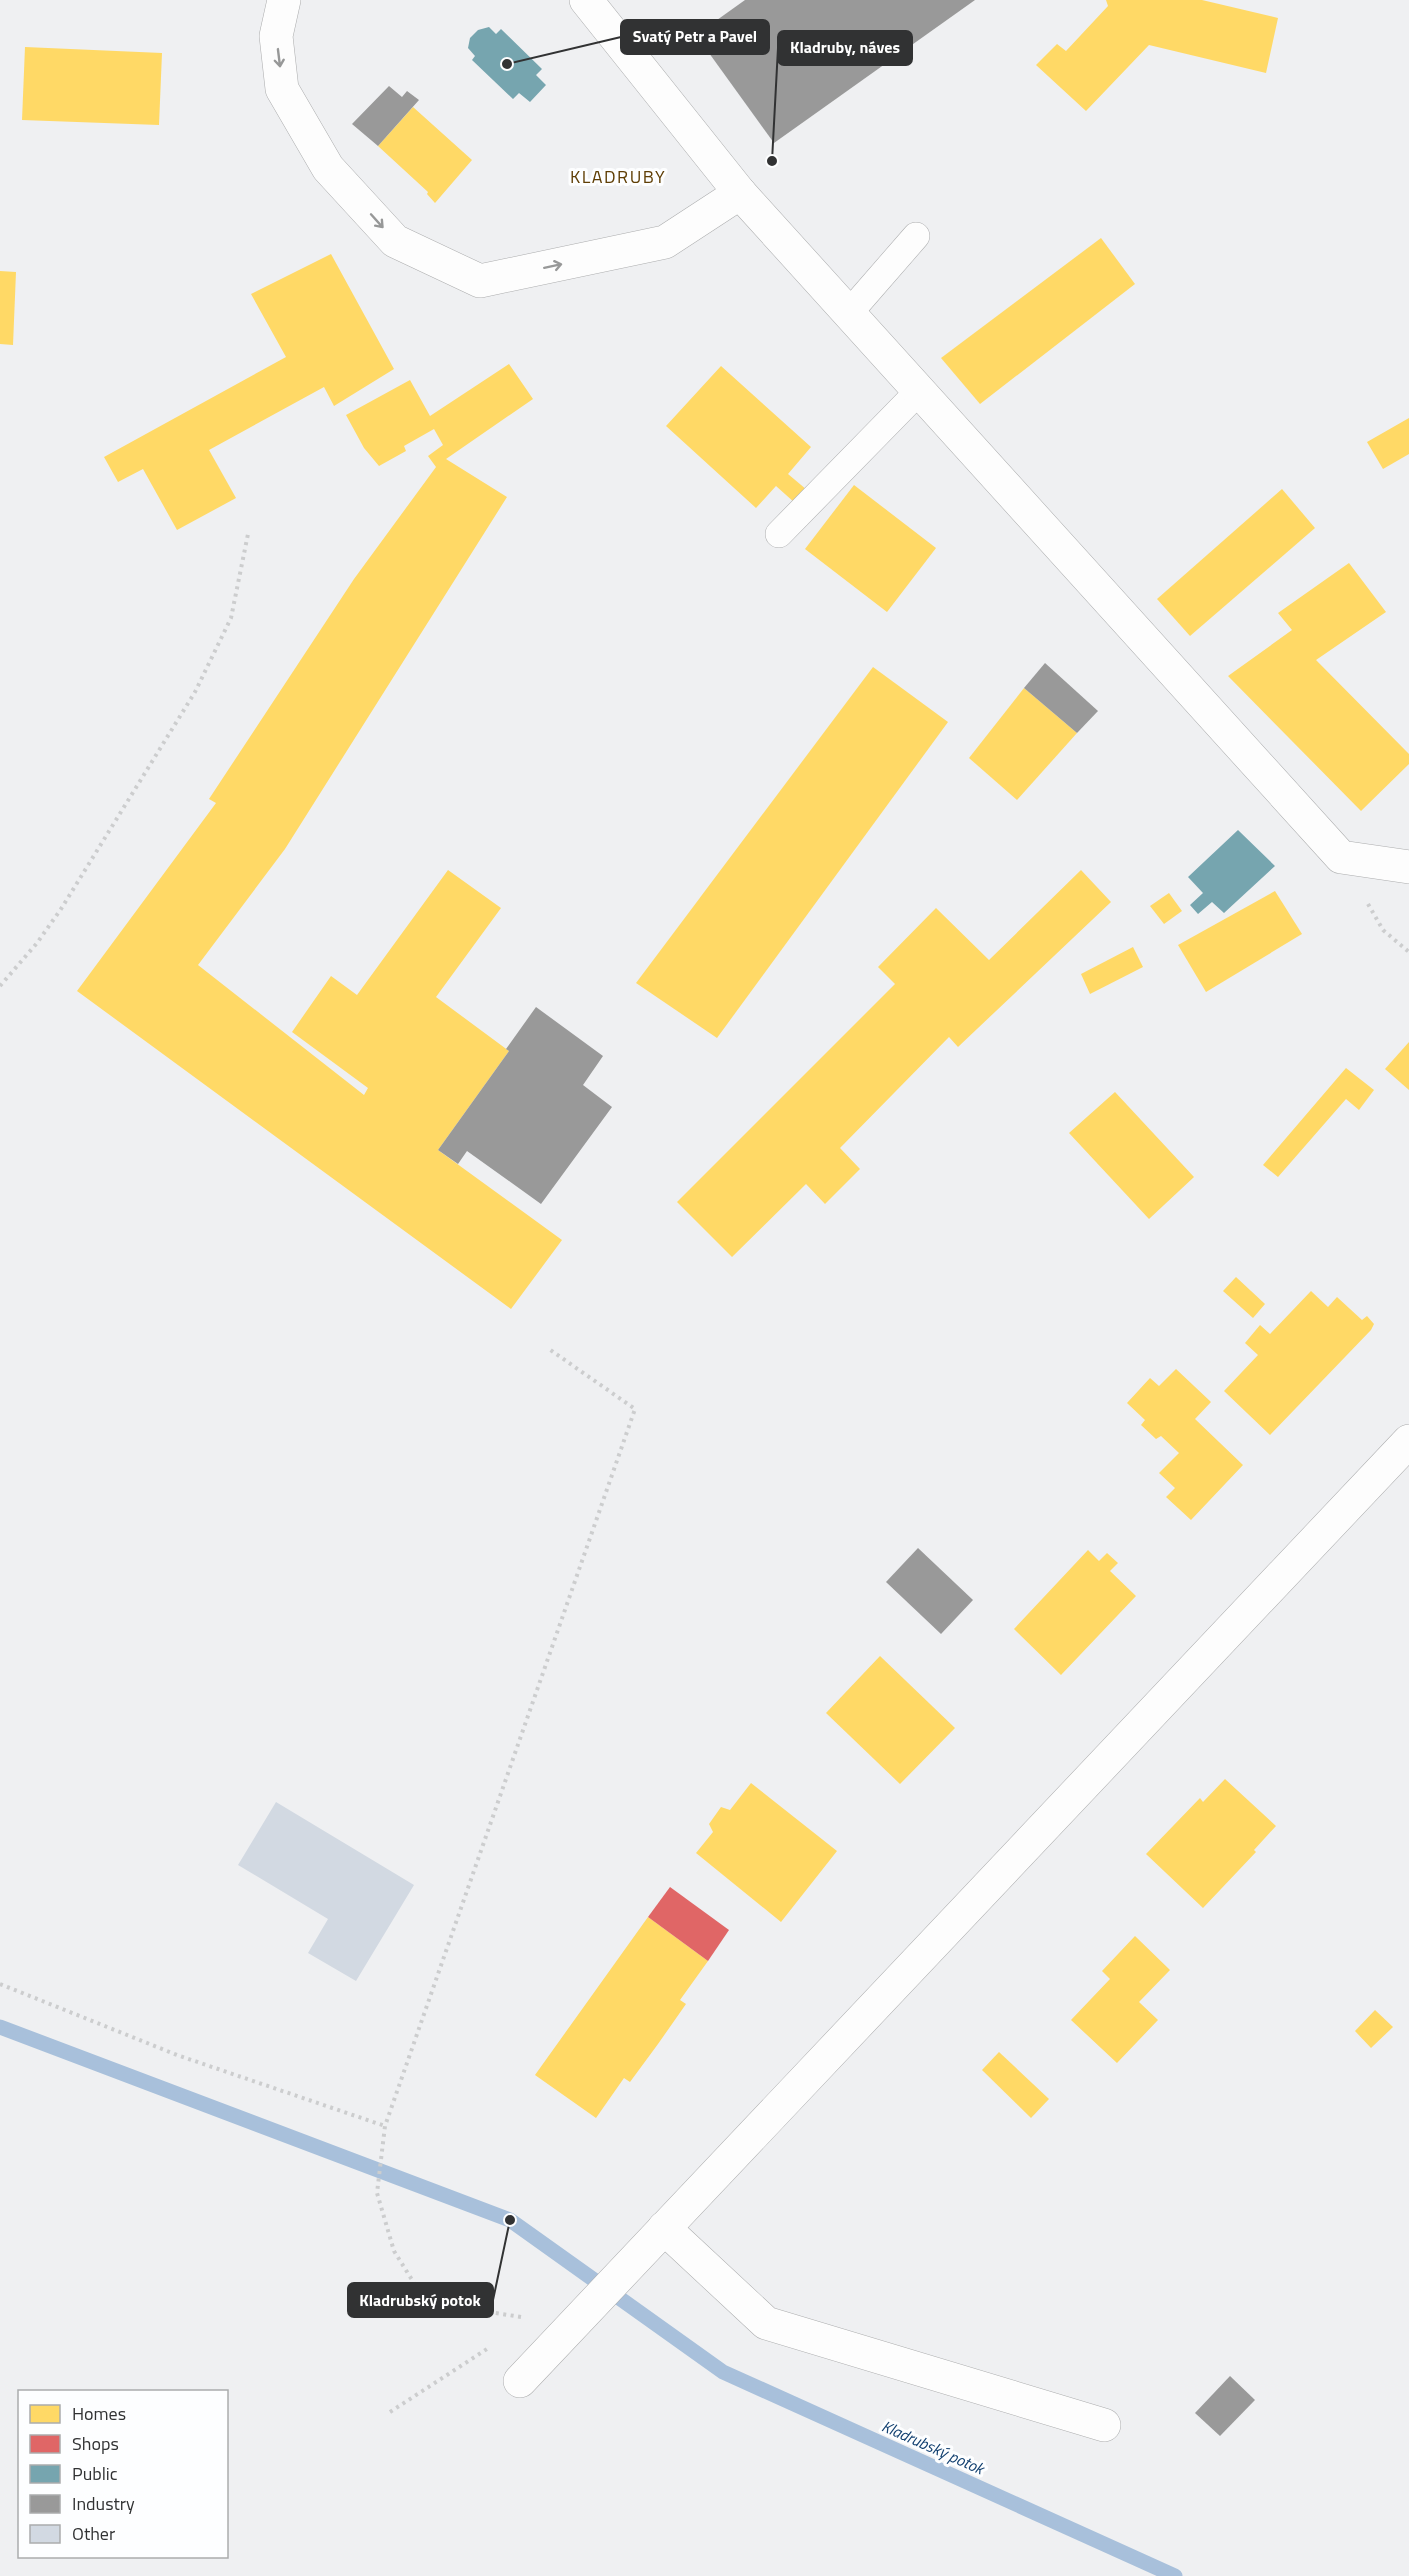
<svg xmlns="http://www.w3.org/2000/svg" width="1409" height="2576" font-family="'Titillium Web',sans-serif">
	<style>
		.homes { fill: #ffd966 }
		.shops { fill: #e06666 }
		.public { fill: #76a5af }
		.industry { fill: #999 }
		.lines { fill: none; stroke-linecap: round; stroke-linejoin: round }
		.stream { stroke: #a8c0db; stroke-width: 15 }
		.building { fill: #d2d9e2 }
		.lane-casing { stroke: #acadae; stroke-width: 28 }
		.street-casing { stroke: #acadae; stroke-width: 34 }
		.secondary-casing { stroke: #acadae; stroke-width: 34 }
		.path { stroke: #cccdce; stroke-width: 4; stroke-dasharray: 3 4.5; stroke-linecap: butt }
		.lane { stroke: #fdfdfd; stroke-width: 27 }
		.street { stroke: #fdfdfd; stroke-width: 33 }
		.secondary { stroke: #fdfdfd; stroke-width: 33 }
		.oneway { stroke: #979898 }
		.labels { text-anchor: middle; stroke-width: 6; stroke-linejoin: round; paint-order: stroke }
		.water-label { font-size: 16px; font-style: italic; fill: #113f6f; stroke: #fdfeff }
		.quarter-label { font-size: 18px; letter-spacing: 1.5px; fill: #5f3e05; stroke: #fdfeff }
		.leader { fill: none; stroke: #313233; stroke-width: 2 }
		.callout-dot { fill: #313233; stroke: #fdfeff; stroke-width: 2 }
		.callout { fill: #313233; stroke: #313233; stroke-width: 2 }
		.callout-label { font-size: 16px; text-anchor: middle; font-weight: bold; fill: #fff }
	</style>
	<rect width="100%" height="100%" fill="#eff0f2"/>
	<g class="homes">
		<path d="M1106,0H1202L1278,18L1266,73L1149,45L1086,111L1036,65L1057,44L1066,51L1108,6Z"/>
		<path d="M25,47L162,53L159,125L22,120Z"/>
		<path d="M413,107L472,160L435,203L427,194L428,192L378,146Z"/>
		<path d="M1101,238L1135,284L980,404L941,358Z"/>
		<path d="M331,254L394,369L334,406L324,387L209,450L236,498L177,530L143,469L118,482L104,457L286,357L251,294Z"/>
		<path d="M0,271L16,272L13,345L0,344Z"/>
		<path d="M509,364L533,399L446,459L507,497L285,849L198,965L364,1095L368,1088L292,1032L331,976L357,995L448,870L501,908L436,997L509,1051L438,1150L562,1240L511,1309L77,991L216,803L209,799L354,579L436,467L428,456L443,445L434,429L404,446L406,451L379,466L364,448L346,415L410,380L430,416Z"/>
		<path d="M721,366L811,447L788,474L807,490L795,503L776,486L756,508L666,426Z"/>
		<path d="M1409,418V454L1383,469L1367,442Z"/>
		<path d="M854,485L936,548L887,612L805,549Z"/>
		<path d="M1282,489L1315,528L1190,636L1157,599Z"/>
		<path d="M1349,563L1386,612L1316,660L1409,754V764L1361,811L1228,676L1292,630L1278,613Z"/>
		<path d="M873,667L948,722L717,1038L636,983Z"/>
		<path d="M1024,688L1077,733L1017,800L969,758Z"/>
		<path d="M1081,870L1111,902L958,1047L949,1037L840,1148L860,1169L825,1204L806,1184L732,1257L677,1202L895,984L878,967L936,908L989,960Z"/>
		<path d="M1275,891L1302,934L1206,992L1178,945Z"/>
		<path d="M1169,893L1182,911L1164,924L1150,906Z"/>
		<path d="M1133,947L1143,967L1090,994L1081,974Z"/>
		<path d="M1409,1042V1090L1385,1069Z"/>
		<path d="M1346,1068L1374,1090L1359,1110L1346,1099L1278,1177L1263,1165Z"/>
		<path d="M1115,1092L1194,1177L1149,1219L1069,1133Z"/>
		<path d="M1236,1277L1265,1304L1253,1318L1223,1291Z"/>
		<path d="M1311,1291L1328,1307L1337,1297L1362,1320L1367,1316L1374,1324L1371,1330L1270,1435L1224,1391L1258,1355L1245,1343L1260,1325L1270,1334Z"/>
		<path d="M1176,1369L1211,1402L1195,1419L1243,1465L1191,1520L1166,1497L1175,1488L1159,1473L1179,1453L1161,1436L1156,1439L1141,1425L1145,1420L1127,1403L1150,1378L1159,1386Z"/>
		<path d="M1088,1550L1099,1561L1107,1553L1118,1563L1110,1571L1136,1596L1061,1675L1014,1629Z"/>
		<path d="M880,1656L955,1728L900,1784L826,1713Z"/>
		<path d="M1225,1779L1276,1826L1254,1850L1256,1852L1203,1908L1146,1854L1200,1798L1203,1802Z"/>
		<path d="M751,1783L837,1851L781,1922L696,1853L713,1832L709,1824L721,1807L730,1810Z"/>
		<path d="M648,1917L708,1961L680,2000L686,2004L658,2044L630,2082L624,2078L596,2118L535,2075Z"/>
		<path d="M1135,1936L1170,1970L1139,2002L1158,2020L1117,2063L1071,2020L1110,1979L1102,1971Z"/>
		<path d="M1375,2010L1393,2027L1371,2048L1355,2031Z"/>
		<path d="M999,2052L1049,2099L1031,2118L982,2070Z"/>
	</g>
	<path class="shops" d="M670,1887L729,1930L708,1961L648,1917Z"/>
	<g class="public">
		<path d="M489,27L496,34L501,29L542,69L536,75L546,85L530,102L519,93L513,99L472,60L475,56L468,48L470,38L478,30Z"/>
		<path d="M1238,830L1275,866L1224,913L1212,902L1198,914L1190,905L1203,893L1188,877Z"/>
	</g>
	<g class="industry">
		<path d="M745,0H975L774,143L696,35Z"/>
		<path d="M389,86L402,97L407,91L419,100L378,146L352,124Z"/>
		<path d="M1045,663L1098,711L1077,733L1024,688Z"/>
		<path d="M536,1007L603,1056L583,1085L612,1107L541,1204L467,1151L458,1164L438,1150L509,1051L506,1049Z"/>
		<path d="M918,1548L973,1600L941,1634L886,1582Z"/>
		<path d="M1230,2376L1255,2400L1220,2436L1195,2413Z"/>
	</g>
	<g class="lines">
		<path class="stream" d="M0,2027L510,2220L723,2372L1175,2576"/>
	</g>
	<path class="building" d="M276,1802L414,1885L356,1981L308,1953L328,1919L238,1865Z"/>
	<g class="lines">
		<defs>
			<g id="lane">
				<path d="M849,313L916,236"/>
				<path d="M779,534L919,391"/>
			</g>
			<g id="street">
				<path d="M284,0L276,36L282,89L328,168L395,241L480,281L665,242L740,193"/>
				<path d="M664,2228L766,2323L1104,2425"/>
				<path d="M520,2381L1409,1441"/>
			</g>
			<path id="secondary" d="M586,0L740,193L1341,857L1409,867"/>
		</defs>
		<use href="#lane" class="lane-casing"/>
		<use href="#street" class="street-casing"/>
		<use href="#secondary" class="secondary-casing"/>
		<g class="path">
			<path d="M1368,904L1383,930L1409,952"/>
			<path d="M0,986L37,943L61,909L195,692L231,618L248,534"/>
			<path d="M0,1984L177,2055L385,2126"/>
			<path d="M521,2317L470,2309L419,2291L394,2251L377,2193L385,2126L635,1409L549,1349"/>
			<path d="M390,2412L490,2347"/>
		</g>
		<use href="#lane" class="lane"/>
		<use href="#street" class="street"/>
		<use href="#secondary" class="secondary"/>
	</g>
	<defs><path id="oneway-shaft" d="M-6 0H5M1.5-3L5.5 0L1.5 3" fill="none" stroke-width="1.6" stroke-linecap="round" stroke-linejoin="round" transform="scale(1.5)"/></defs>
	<g class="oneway">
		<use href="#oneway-shaft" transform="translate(279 58) rotate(83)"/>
		<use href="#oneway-shaft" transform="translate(377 221) rotate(48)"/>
		<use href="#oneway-shaft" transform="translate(553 266) rotate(-12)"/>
	</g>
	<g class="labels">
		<g class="water-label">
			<text transform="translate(933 2447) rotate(24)" y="6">Kladrubský potok</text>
		</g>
		<g class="quarter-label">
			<text x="618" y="183">KLADRUBY</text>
		</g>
	</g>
	<path class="leader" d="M507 64L621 37M772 161L778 48M510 2220L493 2300"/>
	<g class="callout-dot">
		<circle cx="507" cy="64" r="6"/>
		<circle cx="772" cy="161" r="6"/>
		<circle cx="510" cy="2220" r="6"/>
	</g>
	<g class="callout">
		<rect x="621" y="20" width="148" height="34" rx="6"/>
		<rect x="778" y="31" width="134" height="34" rx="6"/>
		<rect x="348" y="2283" width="145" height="34" rx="6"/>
	</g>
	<g class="callout-label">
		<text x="695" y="42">Svatý Petr a Pavel</text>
		<text x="845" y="53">Kladruby, náves</text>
		<text x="420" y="2306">Kladrubský potok</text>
	</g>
	<rect x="18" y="2390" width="210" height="168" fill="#fdfeff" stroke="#abacad" stroke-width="1.5"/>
	<rect x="30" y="2405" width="30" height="18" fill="#ffd966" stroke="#abacad" stroke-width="1.5"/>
	<text x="72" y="2420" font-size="18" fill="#313233">Homes</text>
	<rect x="30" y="2435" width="30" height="18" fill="#e06666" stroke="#abacad" stroke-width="1.5"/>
	<text x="72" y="2450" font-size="18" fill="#313233">Shops</text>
	<rect x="30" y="2465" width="30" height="18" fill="#76a5af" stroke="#abacad" stroke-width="1.5"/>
	<text x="72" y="2480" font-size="18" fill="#313233">Public</text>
	<rect x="30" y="2495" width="30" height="18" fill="#999999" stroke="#abacad" stroke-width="1.5"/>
	<text x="72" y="2510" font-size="18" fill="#313233">Industry</text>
	<rect x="30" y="2525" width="30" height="18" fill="#d2d9e2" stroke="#abacad" stroke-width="1.5"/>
	<text x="72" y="2540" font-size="18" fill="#313233">Other</text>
</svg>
